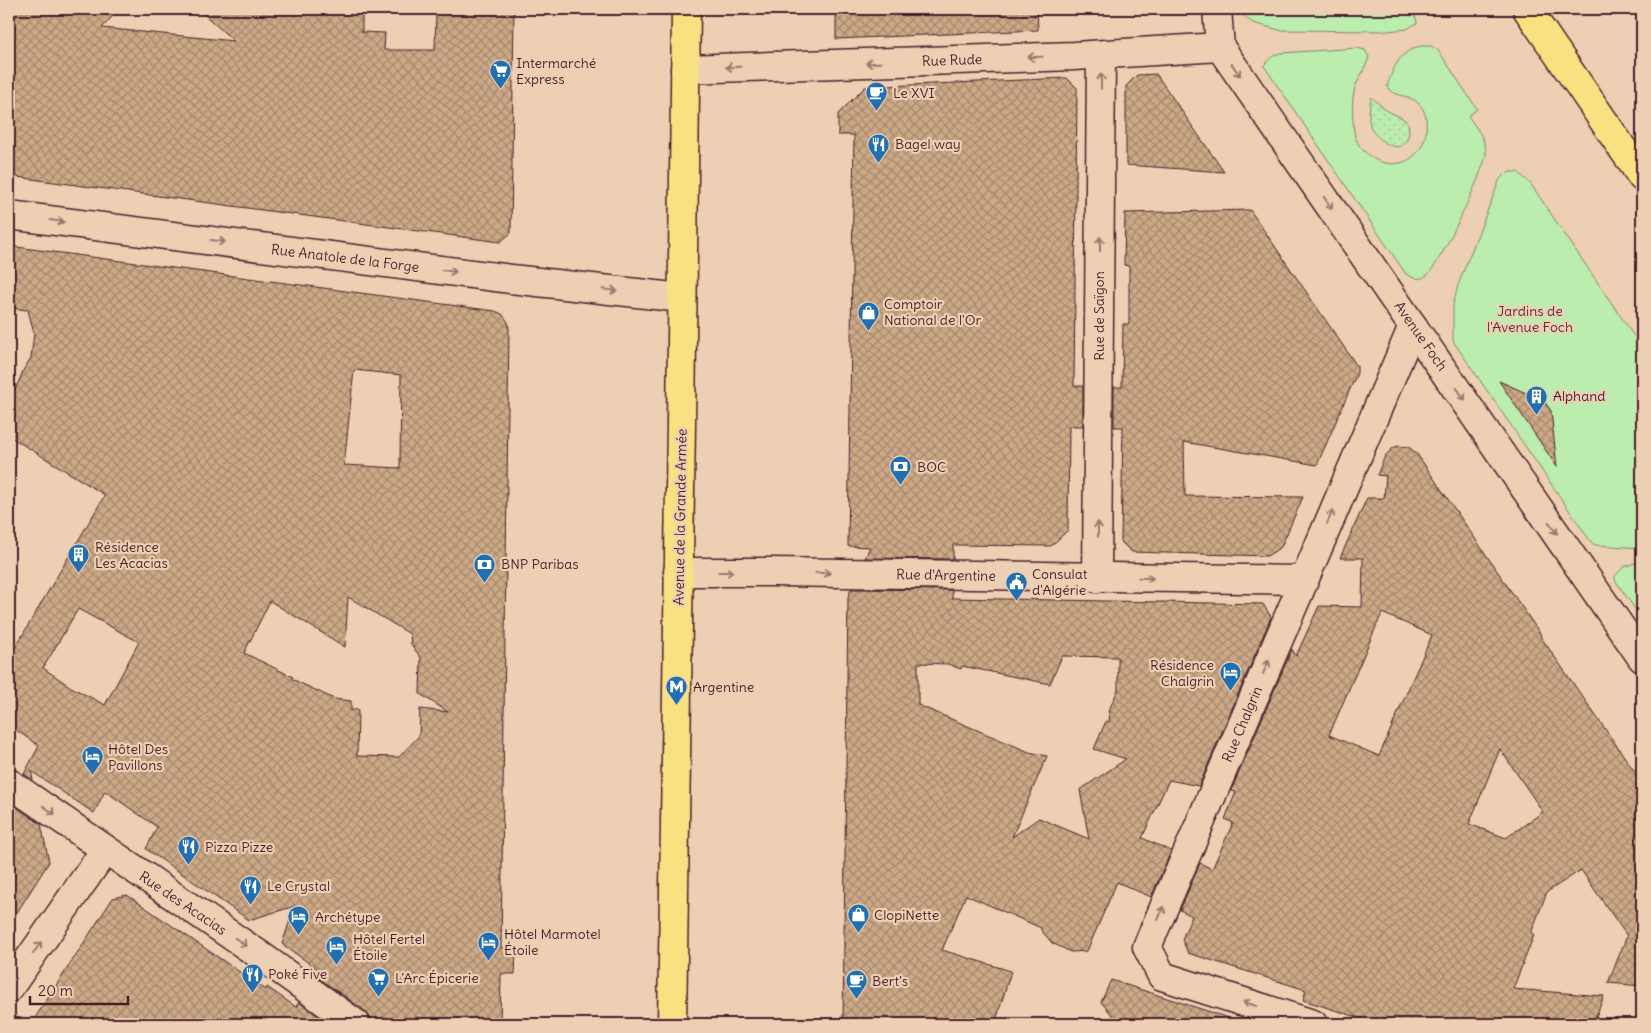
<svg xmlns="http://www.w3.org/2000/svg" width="1651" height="1033" font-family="Delius,sans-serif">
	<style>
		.grass { fill: url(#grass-dots); stroke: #82866c }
		.park { fill: #baedae; stroke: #82866c }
		.building { fill: url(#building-cross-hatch); stroke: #4a1f2b; fill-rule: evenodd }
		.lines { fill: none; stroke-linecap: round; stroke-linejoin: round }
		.minor-casing { stroke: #4a1f2b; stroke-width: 31 }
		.major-casing { stroke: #4a1f2b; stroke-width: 31 }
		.minor { stroke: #edcfb3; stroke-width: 28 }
		.major { stroke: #f9e181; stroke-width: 28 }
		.oneway { stroke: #9c776f }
		.labels { text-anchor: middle; stroke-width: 4.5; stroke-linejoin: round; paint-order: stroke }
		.street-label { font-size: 14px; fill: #4a1f2b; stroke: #edcfb3 }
		.poi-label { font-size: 14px; fill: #4a1f2b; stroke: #edcfb3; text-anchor: start }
		.park-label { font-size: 14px; fill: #553438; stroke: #edcfb3 }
	</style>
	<defs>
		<pattern id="grass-dots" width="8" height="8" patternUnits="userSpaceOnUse" patternTransform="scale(1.25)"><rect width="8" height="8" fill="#baedae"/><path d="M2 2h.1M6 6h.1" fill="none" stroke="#a1cb96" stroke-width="1.8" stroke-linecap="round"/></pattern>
		<pattern id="building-cross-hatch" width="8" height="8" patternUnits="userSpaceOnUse" patternTransform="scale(1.25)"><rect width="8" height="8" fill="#cca986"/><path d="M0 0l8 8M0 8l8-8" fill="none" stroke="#a8896e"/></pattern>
	</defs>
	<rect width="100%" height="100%" fill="#edcfb3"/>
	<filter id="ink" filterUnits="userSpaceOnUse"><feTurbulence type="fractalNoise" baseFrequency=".02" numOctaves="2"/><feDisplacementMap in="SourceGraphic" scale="10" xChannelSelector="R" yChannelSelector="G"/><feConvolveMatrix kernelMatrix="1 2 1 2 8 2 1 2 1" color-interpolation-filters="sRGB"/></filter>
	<g filter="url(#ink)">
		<path class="grass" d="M1371,97C1376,101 1381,106 1386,110C1392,114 1401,116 1406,121C1409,124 1409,128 1409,132C1405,159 1379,143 1371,128C1367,119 1370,107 1371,97Z"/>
		<g class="park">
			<path d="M1241,9H1409L1416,18L1417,23L1407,29L1387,31L1279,30L1253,23L1246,18Z"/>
			<path d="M1421,46H1431L1438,50L1477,109L1468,116C1476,128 1486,138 1486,154C1485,169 1439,267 1427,275C1420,281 1413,278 1406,274L1264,66C1268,59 1272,56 1280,53L1358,48L1365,50L1369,57C1366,68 1360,75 1356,85C1352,95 1352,109 1353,119C1353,128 1354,138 1359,145C1380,175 1422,168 1426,131C1427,120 1426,110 1418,103C1411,96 1398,96 1390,91L1387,86C1394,66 1400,51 1421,46Z"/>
			<path d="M1511,172H1518L1530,183L1642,348V548L1595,545L1591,542L1453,341V305L1458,285L1500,179L1505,174Z"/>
			<path d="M1638,562H1642V619L1615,580V576L1624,567Z"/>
		</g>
		<g class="building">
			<path d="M9,9H119L102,28L234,41L198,9H362V32L385,33L384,50H435L436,9H514L511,233L500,242L9,176Z"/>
			<path d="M836,9H1037L1038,30L836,39Z"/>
			<path d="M1156,74L1197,133L1224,172L1126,165V86L1137,75Z"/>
			<path d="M1067,78L1077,88L1074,386H1083V426H1069L1068,530L1051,546L953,545V559L865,558L870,547L848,546L854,135H838V114L865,87Z"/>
			<path d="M1250,210L1357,366V373L1317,465L1184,442L1185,496L1303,497L1281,547L1267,556L1132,552L1121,542L1123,427H1114V387H1122L1123,324H1129V266L1124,265L1125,213Z"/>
			<path d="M9,246L495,311L502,314L508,322L509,329L501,948H516L515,974H501L500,1024H371L370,1017L365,1011L316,976L320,971L282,944L295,906L249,920L146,849L157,827L105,791L94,813L31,771L33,780L24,774L39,746L9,725V658L105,495L9,436V404L24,369L31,358L34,333L28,310L9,308ZM354,370L401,375L400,468L344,465ZM348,597L410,634L411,644L421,658L420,694L448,712L420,709L419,736L399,757L357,756L358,710H351V701L334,699L292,679L293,677L244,653L270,601L345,647ZM78,609L139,642L105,705L71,687L43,668Z"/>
			<path d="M1499,381L1544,401L1551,411L1557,467Z"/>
			<path d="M1398,446L1409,447L1417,454L1541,635L1540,636L1642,782V986L1608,983L1627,936L1581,870L1547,892L1531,933L1534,935L1513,989L1604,996L1593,1024H1379L1303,1000L1306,990L1188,953L1182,939L1192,916L1180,910L1200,863L1212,869L1233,823L1225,819L1236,792L1231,791L1292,649L1296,656L1319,606L1362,607L1363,558H1340L1367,498H1384L1386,476L1377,475L1385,456L1393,448ZM1382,613L1432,635L1379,756L1329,735ZM1500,749L1543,812L1506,838L1469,824Z"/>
			<path d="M851,589L952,590V598L1263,604L1271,617L1199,786L1169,780L1142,838L1171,851L1151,897L1117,882L1087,951L1071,952L1052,943L1041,930V928L966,895L942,950L1011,971L995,1024H843L848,597ZM1062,656L1118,657V690L1108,712H1110L1109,722L1106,721L1094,749L1126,759L1080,790L1089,839L1039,818L1012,837L1047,756L1029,752L918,705V663L948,664L961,669L962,666L1050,684Z"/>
			<path d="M9,802L41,824L49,862L9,925Z"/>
			<path d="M127,895L266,990L267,987L296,1007L299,1002L330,1024H31L113,898Z"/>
			<path d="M1111,980L1232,1019L1231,1024H1120L1101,1002Z"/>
		</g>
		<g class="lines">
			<defs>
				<g id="minor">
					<path d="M1217,9L1220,47L1642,658"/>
					<path d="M685,69L1074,56L1220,47"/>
					<path d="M9,215L511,279L682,298"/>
					<path d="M678,572H774L1303,580"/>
					<path d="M1097,578L1101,55"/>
					<path d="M9,783L261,956L356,1024"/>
					<path d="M9,988L105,850"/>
					<path d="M1313,1024L1162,976L1147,947L1413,326"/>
				</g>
				<g id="major">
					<path d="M1527,9L1642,177"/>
					<path d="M672,1024L681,423L686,9"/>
				</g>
			</defs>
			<use href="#minor" class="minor-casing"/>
			<use href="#major" class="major-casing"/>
			<use href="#minor" class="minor"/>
			<use href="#major" class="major"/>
		</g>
		<defs><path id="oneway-shaft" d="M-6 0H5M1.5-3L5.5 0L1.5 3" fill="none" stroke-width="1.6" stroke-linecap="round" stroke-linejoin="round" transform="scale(1.25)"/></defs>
		<g class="oneway">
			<use href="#oneway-shaft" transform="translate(1035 57) rotate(178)"/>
			<use href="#oneway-shaft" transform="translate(873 63) rotate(178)"/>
			<use href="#oneway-shaft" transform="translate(733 67) rotate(178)"/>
			<use href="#oneway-shaft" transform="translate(1236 70) rotate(55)"/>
			<use href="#oneway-shaft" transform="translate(1101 81) rotate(-90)"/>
			<use href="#oneway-shaft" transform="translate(1328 203) rotate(55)"/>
			<use href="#oneway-shaft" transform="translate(57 221) rotate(7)"/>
			<use href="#oneway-shaft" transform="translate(218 241) rotate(7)"/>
			<use href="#oneway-shaft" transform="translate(1100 244) rotate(-90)"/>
			<use href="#oneway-shaft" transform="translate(449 271) rotate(7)"/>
			<use href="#oneway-shaft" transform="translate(610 290) rotate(6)"/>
			<use href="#oneway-shaft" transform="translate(1461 394) rotate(55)"/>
			<use href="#oneway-shaft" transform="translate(1330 517) rotate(-67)"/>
			<use href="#oneway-shaft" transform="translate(1553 528) rotate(55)"/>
			<use href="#oneway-shaft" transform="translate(1098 529) rotate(-90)"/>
			<use href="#oneway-shaft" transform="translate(726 572)"/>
			<use href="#oneway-shaft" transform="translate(823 573) rotate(1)"/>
			<use href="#oneway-shaft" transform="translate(1146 578) rotate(1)"/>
			<use href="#oneway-shaft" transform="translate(1266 667) rotate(-67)"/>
			<use href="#oneway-shaft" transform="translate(49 810) rotate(35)"/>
			<use href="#oneway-shaft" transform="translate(1161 913) rotate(-67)"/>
			<use href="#oneway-shaft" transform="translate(241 942) rotate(34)"/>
			<use href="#oneway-shaft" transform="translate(37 948) rotate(-55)"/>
			<use href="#oneway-shaft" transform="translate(1250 1004) rotate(-162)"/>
		</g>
	</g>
	<defs>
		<symbol id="supermarket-pin" viewBox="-11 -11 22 30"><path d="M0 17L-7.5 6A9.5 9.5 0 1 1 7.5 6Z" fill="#1f6fb2" stroke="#edcfb3"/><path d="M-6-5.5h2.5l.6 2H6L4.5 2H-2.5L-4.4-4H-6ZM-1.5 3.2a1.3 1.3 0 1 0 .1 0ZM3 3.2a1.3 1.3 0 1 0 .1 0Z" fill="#fff"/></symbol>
		<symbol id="cafe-pin" viewBox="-11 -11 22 30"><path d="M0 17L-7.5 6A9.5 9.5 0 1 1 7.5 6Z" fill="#1f6fb2" stroke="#edcfb3"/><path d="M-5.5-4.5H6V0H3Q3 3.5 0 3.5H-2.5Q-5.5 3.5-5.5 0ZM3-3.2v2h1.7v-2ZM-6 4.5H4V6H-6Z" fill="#fff"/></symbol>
		<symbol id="restaurant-pin" viewBox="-11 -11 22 30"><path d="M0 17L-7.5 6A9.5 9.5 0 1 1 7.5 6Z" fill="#1f6fb2" stroke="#edcfb3"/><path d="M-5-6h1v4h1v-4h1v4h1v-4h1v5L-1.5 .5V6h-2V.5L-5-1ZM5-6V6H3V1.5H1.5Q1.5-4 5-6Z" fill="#fff"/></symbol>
		<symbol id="shop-pin" viewBox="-11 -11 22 30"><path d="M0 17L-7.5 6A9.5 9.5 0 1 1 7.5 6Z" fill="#1f6fb2" stroke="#edcfb3"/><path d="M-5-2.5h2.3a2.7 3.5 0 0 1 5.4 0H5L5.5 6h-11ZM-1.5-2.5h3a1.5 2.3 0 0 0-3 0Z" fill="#fff"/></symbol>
		<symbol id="building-pin" viewBox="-11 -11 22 30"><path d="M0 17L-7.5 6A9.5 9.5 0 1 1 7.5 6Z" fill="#1f6fb2" stroke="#edcfb3"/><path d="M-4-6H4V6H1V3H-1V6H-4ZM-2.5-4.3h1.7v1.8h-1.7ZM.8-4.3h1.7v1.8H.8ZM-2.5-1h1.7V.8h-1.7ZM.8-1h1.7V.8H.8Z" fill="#fff"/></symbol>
		<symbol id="bank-pin" viewBox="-11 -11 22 30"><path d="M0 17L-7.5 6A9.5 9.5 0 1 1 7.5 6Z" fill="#1f6fb2" stroke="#edcfb3"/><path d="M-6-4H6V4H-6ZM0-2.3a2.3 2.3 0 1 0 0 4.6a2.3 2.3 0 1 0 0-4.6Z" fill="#fff"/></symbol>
		<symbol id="civic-pin" viewBox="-11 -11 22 30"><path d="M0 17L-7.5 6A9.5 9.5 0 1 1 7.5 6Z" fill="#1f6fb2" stroke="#edcfb3"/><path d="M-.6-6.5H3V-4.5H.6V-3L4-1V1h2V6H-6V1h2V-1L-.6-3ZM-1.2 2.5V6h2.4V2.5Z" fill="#fff"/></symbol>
		<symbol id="hotel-pin" viewBox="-11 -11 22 30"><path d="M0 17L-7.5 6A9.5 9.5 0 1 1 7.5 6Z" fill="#1f6fb2" stroke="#edcfb3"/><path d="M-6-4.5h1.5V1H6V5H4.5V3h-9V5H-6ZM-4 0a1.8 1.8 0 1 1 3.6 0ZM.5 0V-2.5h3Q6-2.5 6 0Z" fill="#fff"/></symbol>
		<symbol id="metro-pin" viewBox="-11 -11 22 30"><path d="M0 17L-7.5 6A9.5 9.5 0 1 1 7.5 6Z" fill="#1f6fb2" stroke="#edcfb3"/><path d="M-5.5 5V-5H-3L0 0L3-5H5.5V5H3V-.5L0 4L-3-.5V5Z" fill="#fff"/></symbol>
	</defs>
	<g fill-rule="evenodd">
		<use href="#supermarket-pin" x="488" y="58" width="25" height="34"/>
		<use href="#cafe-pin" x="864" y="80" width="25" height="34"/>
		<use href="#restaurant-pin" x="866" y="132" width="25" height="34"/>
		<use href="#shop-pin" x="856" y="300" width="25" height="34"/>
		<use href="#building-pin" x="1524" y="384" width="25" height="34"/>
		<use href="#bank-pin" x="888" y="454" width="25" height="34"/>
		<use href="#building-pin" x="66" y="542" width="25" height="34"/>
		<use href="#bank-pin" x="472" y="552" width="25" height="34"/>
		<use href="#civic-pin" x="1004" y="570" width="25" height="34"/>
		<use href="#hotel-pin" x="1218" y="660" width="25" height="34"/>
		<use href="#metro-pin" x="664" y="674" width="25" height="34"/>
		<use href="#hotel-pin" x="80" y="744" width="25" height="34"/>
		<use href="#restaurant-pin" x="176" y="834" width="25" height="34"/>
		<use href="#restaurant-pin" x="238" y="874" width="25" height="34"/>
		<use href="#shop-pin" x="846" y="902" width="25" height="34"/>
		<use href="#hotel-pin" x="286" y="904" width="25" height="34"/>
		<use href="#hotel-pin" x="476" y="930" width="25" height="34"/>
		<use href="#hotel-pin" x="324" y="934" width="25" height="34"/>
		<use href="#restaurant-pin" x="240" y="962" width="25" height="34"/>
		<use href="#supermarket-pin" x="366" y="966" width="25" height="34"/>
		<use href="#cafe-pin" x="844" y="968" width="25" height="34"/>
	</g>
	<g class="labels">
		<g class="street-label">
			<text transform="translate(952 60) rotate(-2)" y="5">Rue Rude</text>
			<text transform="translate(345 258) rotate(7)" y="5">Rue Anatole de la Forge</text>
			<text transform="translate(1099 316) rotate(-90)" y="5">Rue de Saïgon</text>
			<text transform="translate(1421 336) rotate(55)" y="5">Avenue Foch</text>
			<text transform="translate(680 517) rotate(-89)" y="5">Avenue de la Grande Armée</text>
			<text transform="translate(946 575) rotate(1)" y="5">Rue d'Argentine</text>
			<text transform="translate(1242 724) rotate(-67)" y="5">Rue Chalgrin</text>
			<text transform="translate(183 903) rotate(34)" y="5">Rue des Acacias</text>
		</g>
		<g class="poi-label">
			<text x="516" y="68">Intermarché<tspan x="516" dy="16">Express</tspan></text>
			<text x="893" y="98">Le XVI</text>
			<text x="895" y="149">Bagel way</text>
			<text x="884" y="309">Comptoir<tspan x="884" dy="16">National de l'Or</tspan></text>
			<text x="1553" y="401">Alphand</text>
			<text x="917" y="472">BOC</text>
			<text x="95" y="552">Résidence<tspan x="95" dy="16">Les Acacias</tspan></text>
			<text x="501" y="569">BNP Paribas</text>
			<text x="1032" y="579">Consulat<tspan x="1032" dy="16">d'Algérie</tspan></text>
			<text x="1214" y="670" text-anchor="end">Résidence<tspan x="1214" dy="16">Chalgrin</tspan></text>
			<text x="693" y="692">Argentine</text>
			<text x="108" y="754">Hôtel Des<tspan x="108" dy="16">Pavillons</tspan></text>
			<text x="205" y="852">Pizza Pizze</text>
			<text x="267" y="891">Le Crystal</text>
			<text x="874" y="920">ClopiNette</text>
			<text x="315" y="922">Archétype</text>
			<text x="504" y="939">Hôtel Marmotel<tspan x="504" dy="16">Étoile</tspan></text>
			<text x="353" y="944">Hôtel Fertel<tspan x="353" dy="16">Étoile</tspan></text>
			<text x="268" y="979">Poké Five</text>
			<text x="395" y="983">L'Arc Épicerie</text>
			<text x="872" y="986">Bert's</text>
		</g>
		<g class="park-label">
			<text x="1530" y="316">Jardins de<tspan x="1530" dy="16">l'Avenue Foch</tspan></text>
		</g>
	</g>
	<rect width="1651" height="1033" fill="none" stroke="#edcfb3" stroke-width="30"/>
	<rect x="15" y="15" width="1621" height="1003" fill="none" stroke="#4a1f2b" stroke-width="2" filter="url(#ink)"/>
	<path d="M30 996v8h98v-8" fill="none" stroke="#4a1f2b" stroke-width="2.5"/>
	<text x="38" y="996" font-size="15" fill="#4a1f2b" stroke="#edcfb3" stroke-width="4" paint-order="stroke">20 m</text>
</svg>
